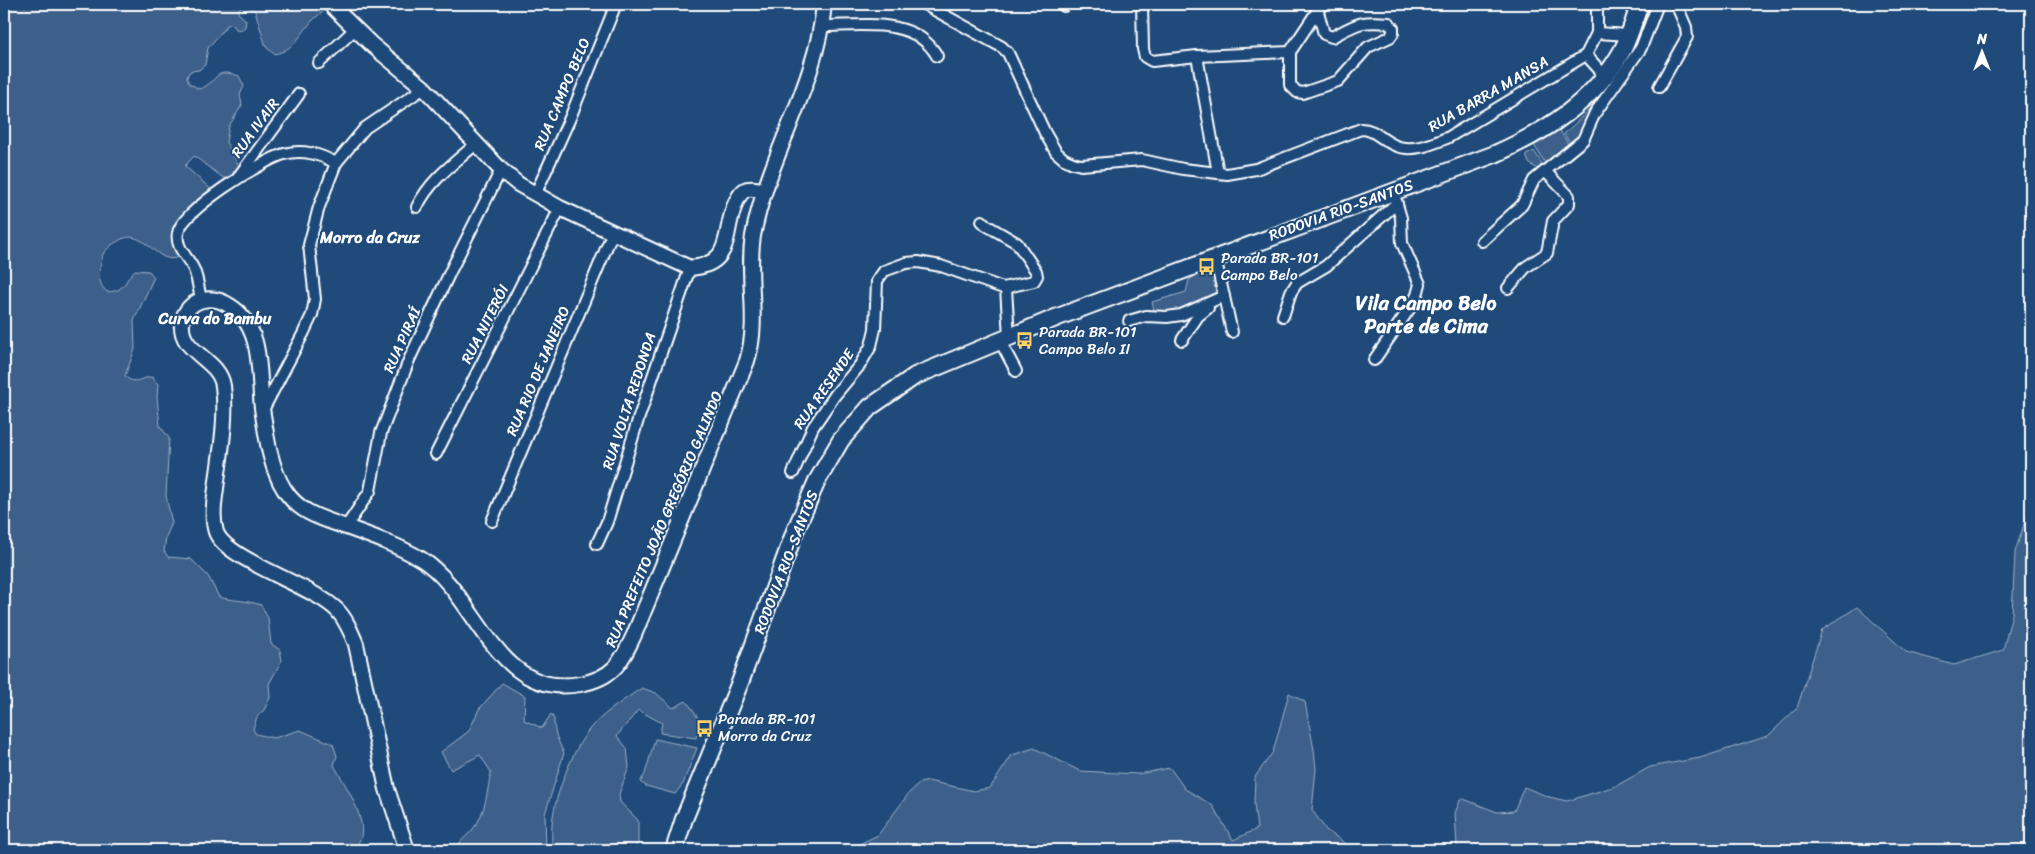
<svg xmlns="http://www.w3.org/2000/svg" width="2035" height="854" font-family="Sriracha,sans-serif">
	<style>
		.green { fill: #3c618b; stroke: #9eb0c5 }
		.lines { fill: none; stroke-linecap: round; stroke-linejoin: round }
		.minor-casing { stroke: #fff; stroke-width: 14 }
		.secondary-casing { stroke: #fff; stroke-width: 18 }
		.trunk-casing { stroke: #fff; stroke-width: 20 }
		.minor { stroke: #1f4a7a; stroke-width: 10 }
		.secondary { stroke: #1f4a7a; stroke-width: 14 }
		.trunk { stroke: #1f4a7a; stroke-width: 16 }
		.labels { text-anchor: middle; stroke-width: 4; stroke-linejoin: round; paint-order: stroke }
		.street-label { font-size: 15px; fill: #fff; stroke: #1f4a7a }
		.poi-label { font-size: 15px; fill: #fff; stroke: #1f4a7a; text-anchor: start }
		.neighbourhood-label { font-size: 16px; font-weight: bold; fill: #fff; stroke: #1f4a7a }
		.district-label { font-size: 20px; font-weight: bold; fill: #fff; stroke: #1f4a7a }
	</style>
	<rect width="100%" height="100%" fill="#1f4a7a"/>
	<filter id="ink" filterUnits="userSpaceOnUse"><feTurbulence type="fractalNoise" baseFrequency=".02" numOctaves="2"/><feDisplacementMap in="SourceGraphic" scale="10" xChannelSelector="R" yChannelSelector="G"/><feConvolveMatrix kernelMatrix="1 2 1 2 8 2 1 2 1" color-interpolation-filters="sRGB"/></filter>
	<g filter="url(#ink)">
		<g class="green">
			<path d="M4,4H321L326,9C322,13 317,16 313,20C301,33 294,51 274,54L266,47L255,11C249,7 245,4 239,9L238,13L246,20L245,27L241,30L236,29L233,25L228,24L208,48L205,65L199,70L190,71L187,77L189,83L199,89C219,83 212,66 239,76L244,86L240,95L242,105L229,126L226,142L239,166L236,175L229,180L222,177L194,156L185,166L214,192L175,229L180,256C157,270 145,224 118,241C112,244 107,249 103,254C100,269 95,281 107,292C126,291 123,282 135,270L149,271L154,277L134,321L135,349L125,376C134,386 142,377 152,377L158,384L157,397L160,426L169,438L166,496L172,523L166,537L164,551L168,557L191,559L208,576L219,597C233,601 247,600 261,605L268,618L271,644L280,650L282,660L269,684L270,698L264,710L257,717L253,729L256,734L274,738L300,730L333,744L337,756L334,765C344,784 380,835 350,850H4Z"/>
			<path d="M463,4H499C486,11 476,10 463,4Z"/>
			<path d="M1589,110L1593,113L1588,131L1572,146L1564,134Z"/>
			<path d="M1559,129L1570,147L1545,163L1534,145Z"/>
			<path d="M1534,151L1545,168L1540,171L1529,163L1526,155Z"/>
			<path d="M1213,271L1222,295L1180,314H1155L1152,302L1186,292L1189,280L1201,272Z"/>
			<path d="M2031,502V850H1455L1457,847L1455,813L1461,798L1497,812L1514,811L1524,787L1549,797L1567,801L1616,786L1650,767L1700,758L1768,736L1797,708L1822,630L1857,607L1906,652L1954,665L2003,650L2012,614L2015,552Z"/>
			<path d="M502,683L525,696L524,720L542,728L551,714L554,719C554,733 558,741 564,753L545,814L546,850H456C459,840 467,837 473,829C486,813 487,791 491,772L480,755L451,770L441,752L469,731L479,709Z"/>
			<path d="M642,688L656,693L673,708L686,701C697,714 703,722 696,738L660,733L662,723L638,710L617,736L627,748L629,767L619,794L620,802L638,820V844L631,850H611L600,844L591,848L590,850H552C552,839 551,826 553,816C557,790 575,744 593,725C607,711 625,699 642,688Z"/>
			<path d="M1289,693L1305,702L1314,750L1316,769L1312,810L1326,830L1355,850H847L878,835L909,793L920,783L928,781L974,791L990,788L1012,755L1034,748L1080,771L1138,774L1170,768L1185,789L1212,805L1233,840L1257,829L1254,804L1255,777L1273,752Z"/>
			<path d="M655,739L697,748L683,784L675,794L646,786L640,782L645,774Z"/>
		</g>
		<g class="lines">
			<defs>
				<g id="minor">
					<path d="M924,4L1002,47L1008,53L1045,133L1056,152L1064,159L1073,163L1081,165L1142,160L1183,169L1227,174L1256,169L1361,129C1374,129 1381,139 1392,144C1410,154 1432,144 1449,137L1586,55L1597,33V4"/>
					<path d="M1064,4V6"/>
					<path d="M1142,4L1143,49L1145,57L1152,61L1197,56L1290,52L1320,7"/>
					<path d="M822,26C860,26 915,16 937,56"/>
					<path d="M1597,33L1629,35"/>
					<path d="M1290,52V85L1297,92L1303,93L1338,81L1368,47L1390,37L1393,33V28L1389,23C1360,20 1357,24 1332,37L1324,34L1316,4"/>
					<path d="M1586,55L1605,76"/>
					<path d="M1197,56L1218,173"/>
					<path d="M319,63L355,29"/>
					<path d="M1659,87L1687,37L1686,27L1677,6L1674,4"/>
					<path d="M239,176L299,94"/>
					<path d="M535,195L570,118L616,4"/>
					<path d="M417,207C430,180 454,163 476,144"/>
					<path d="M1482,241L1522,205L1534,180L1583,140L1595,113L1641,48L1658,4"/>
					<path d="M1215,257L1232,332"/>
					<path d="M1006,288L1009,337"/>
					<path d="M1508,288L1526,267L1547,253L1553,221L1569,204V196L1546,172"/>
					<path d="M201,300C199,290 198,280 194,270C189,258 175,248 178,233C181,211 263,160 284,154C303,149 319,154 336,163"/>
					<path d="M1283,316L1291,292L1297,283L1326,266L1397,203"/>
					<path d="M1129,321L1146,316L1167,317L1181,315L1224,296"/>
					<path d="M1182,340L1198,316L1208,308"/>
					<path d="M1000,341L1016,371"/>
					<path d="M1374,360L1410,308L1417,295L1420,284L1402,243L1401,218L1393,191"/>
					<path d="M263,410L303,334L312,315L315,299L309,245L319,207L336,163L365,128L424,88"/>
					<path d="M436,454L560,208"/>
					<path d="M793,473L813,427L835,395L860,365L871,346L875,329L877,281L884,271L906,263L918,262L941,266L1003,288L1034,281L1037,276L1036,271L1017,243L986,225L982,221"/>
					<path d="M492,521L613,232"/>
					<path d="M346,527L370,491L381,433L409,360L451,270L501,170"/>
					<path d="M597,544L607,522L638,420L690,268"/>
				</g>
				<g id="secondary">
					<path d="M330,4L372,45L424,88L501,170L518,184L560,208L690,268C735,264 722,233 736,202C738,198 741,192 745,190C750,187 759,190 765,190"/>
					<path d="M407,850L387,789L356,644C351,632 346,619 337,610C312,585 226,560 216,532C211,516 215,497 217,481C221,450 227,417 223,386C219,358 179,353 182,323C184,311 192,302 203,300C213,298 221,300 230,306C264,327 258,374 262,408C266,434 270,467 284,489C299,514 324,519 349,528C374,537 399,546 421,559C478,594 495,700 580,684C613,678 621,663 634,635L747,361C760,320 746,278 753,236C768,155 817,86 824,4"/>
				</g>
				<path id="trunk" d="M674,850L684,819L741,680L795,531L817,481L841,440L870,407L915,376L1058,317L1495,154C1547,131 1593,102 1622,51C1630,36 1634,19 1640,4"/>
			</defs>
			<use href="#minor" class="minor-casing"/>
			<use href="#secondary" class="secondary-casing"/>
			<use href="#trunk" class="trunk-casing"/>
			<use href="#minor" class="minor"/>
			<use href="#secondary" class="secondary"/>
			<use href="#trunk" class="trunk"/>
		</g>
	</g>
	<defs>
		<symbol id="bus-bare" viewBox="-9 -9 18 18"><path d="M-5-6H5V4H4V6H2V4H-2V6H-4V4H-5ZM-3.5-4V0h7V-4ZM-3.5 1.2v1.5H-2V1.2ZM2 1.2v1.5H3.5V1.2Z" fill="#ffd166" stroke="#1f4a7a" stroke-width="2.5" paint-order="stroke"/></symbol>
	</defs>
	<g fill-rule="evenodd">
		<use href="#bus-bare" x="1194" y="254" width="25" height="25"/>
		<use href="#bus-bare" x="1012" y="328" width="25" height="25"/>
		<use href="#bus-bare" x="692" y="716" width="25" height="25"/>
	</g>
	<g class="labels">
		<g class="street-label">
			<text transform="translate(562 94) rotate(-67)" y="5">RUA CAMPO BELO</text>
			<text transform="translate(1488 94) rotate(-30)" y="5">RUA BARRA MANSA</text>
			<text transform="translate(255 128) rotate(-54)" y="5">RUA IVAIR</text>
			<text transform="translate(1341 210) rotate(-20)" y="5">RODOVIA RIO-SANTOS</text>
			<text transform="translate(485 324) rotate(-63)" y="5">RUA NITERÓI</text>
			<text transform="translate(402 340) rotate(-66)" y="5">RUA PIRAÍ</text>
			<text transform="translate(538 371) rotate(-67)" y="5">RUA RIO DE JANEIRO</text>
			<text transform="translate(824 389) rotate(-55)" y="5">RUA RESENDE</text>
			<text transform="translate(629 401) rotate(-72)" y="5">RUA VOLTA REDONDA</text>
			<text transform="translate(664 519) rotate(-67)" y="5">RUA PREFEITO JOÃO GREGÓRIO GALINDO</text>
			<text transform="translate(786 562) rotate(-69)" y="5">RODOVIA RIO-SANTOS</text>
		</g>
		<g class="poi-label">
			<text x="1221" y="263">Parada BR-101<tspan x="1221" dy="17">Campo Belo</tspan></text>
			<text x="1039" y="337">Parada BR-101<tspan x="1039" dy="17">Campo Belo II</tspan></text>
			<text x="718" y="724">Parada BR-101<tspan x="718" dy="17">Morro da Cruz</tspan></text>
		</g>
		<g class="neighbourhood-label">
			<text x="370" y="243">Morro da Cruz</text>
			<text x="215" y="324">Curva do Bambu</text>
		</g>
		<g class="district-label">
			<text x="1426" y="310">Vila Campo Belo<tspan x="1426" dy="23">Parte de Cima</tspan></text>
		</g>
	</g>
	<rect width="2035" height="854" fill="none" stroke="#1f4a7a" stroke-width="20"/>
	<rect x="10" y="10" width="2015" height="834" fill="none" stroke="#fff" stroke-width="2" filter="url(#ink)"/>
	<g transform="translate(1982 52)" stroke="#1f4a7a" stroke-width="4" paint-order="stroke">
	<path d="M0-4L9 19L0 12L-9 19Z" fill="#ffffff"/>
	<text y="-8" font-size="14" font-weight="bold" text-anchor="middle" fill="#ffffff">N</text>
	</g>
</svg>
